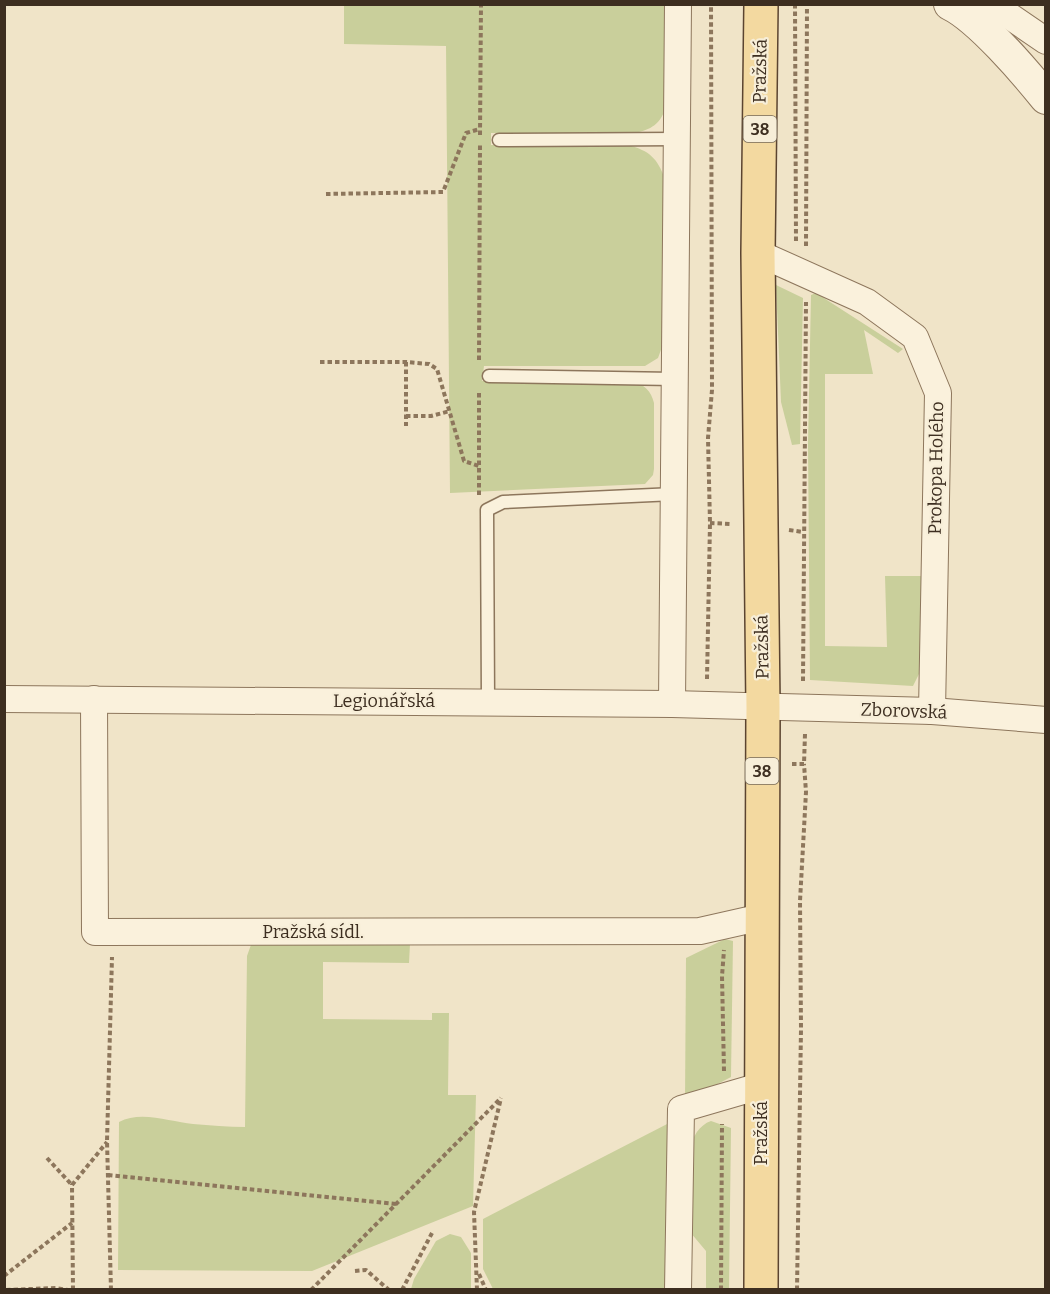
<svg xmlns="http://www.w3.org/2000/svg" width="1050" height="1294" font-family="Bitter,serif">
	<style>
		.grass { fill: #c9cf9b }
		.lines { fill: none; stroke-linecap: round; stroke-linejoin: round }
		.service-casing { stroke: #8d765c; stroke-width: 15 }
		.minor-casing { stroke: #8d765c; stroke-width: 28 }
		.tertiary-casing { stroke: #8d765c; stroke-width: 34 }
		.primary-casing { stroke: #5b4430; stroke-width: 36 }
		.path { stroke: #8d765c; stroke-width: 4; stroke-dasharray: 4.5 3; stroke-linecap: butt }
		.service { stroke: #faf1dc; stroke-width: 12 }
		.minor { stroke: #faf1dc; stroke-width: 26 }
		.tertiary { stroke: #faf1dc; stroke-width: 32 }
		.primary { stroke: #f3d9a0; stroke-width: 33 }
		.labels { text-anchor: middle; stroke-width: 4.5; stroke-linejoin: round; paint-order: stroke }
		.shield { fill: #f7eed8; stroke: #756857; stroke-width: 1.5 }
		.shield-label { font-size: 16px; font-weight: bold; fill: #3d2e20 }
		.street-label { font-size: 18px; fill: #3d2e20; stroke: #f7eed8 }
	</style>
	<rect width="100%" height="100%" fill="#f0e4c8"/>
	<g class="grass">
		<path d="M344,5H667L666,106C661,124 651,130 634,133H491V145H628C650,151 657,158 665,179L662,347L658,358L645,366H484L482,381L632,383C645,384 651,391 654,403V469L653,475L645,484L450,493L446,46L344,44Z"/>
		<path d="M776,285L803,298L800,444L792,445L781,402Z"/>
		<path d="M816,293L903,349L898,353L864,330L873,374H825V646L887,647L885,576H924V664L913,686L810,680L808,444L811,295Z"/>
		<path d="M725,939L733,941L731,1077L685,1101L686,958Z"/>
		<path d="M252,942V944H410L409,963L323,962V1019L432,1020V1013H449L448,1095H476L473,1206L312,1271L118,1270L119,1122C141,1110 171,1122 193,1124C210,1125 228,1127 245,1127L247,956Z"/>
		<path d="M711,1121L731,1128L729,1289H706V1251L685,1226C686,1197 679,1132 711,1121Z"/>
		<path d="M671,1122L670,1289H493L483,1269V1219Z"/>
		<path d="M450,1234L461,1237L471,1253V1289H411L414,1279L436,1241Z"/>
	</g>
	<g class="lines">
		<defs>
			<g id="service">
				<path d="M499,140L678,139"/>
				<path d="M489,376L674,379"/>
				<path d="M488,702L487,510L503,502L674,494"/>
			</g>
			<g id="minor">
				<path d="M992,4L1046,41"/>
				<path d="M758,253L867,302L915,337L938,393L932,711"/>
				<path d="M4,699L672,704L932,711L1046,720"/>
				<path d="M94,699L95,932L700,931L762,917"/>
				<path d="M672,704L678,4"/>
				<path d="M678,1290L681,1109L760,1086"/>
			</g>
			<path id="tertiary" d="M950,4C979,18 1025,72 1046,98"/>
			<path id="primary" d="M761,1290L763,707L758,253L761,4"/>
		</defs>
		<use href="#service" class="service-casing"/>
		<use href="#minor" class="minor-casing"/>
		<use href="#tertiary" class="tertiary-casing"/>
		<use href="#primary" class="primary-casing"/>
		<g class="path">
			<path d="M795,4L796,244"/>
			<path d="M480,135L481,4"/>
			<path d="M326,194L443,192L466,133L480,129"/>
			<path d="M806,246L807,4"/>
			<path d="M479,360L480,145"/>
			<path d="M320,362H406L429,364L437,369L464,461L479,466"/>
			<path d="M406,362V426"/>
			<path d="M406,416H431L450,411"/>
			<path d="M479,495V391"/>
			<path d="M710,523L731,524"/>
			<path d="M789,530L803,532"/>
			<path d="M707,679L710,523L708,438L712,390L711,4"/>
			<path d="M803,681L806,302"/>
			<path d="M792,764H804L805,734"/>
			<path d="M724,1071L722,976L724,950"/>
			<path d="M47,1158L72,1185"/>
			<path d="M108,1175L396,1204"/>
			<path d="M355,1271L366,1270L389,1290"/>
			<path d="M479,1274L486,1290"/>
			<path d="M4,1276L72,1223"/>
			<path d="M6,1290L56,1288L68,1290"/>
			<path d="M73,1290L72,1185L107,1142"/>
			<path d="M111,1290L107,1141L112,957"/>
			<path d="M311,1290L501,1098"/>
			<path d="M402,1290L432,1233"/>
			<path d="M477,1290L474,1212L501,1098"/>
			<path d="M721,1290L722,1124"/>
			<path d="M797,1290L801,1029L800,901L806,792L804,764"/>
		</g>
		<use href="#service" class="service"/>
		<use href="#minor" class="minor"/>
		<use href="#tertiary" class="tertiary"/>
		<use href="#primary" class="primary"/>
	</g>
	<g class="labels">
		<g class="shield">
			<rect x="743.5" y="116" width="33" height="26" rx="4.5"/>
			<rect x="745.5" y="758" width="33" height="26" rx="4.5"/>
		</g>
		<g class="shield-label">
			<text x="760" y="135">38</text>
			<text x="762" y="777">38</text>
		</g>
		<g class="street-label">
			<text transform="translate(760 71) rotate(-89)" y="6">Pražská</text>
			<text transform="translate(936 468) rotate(-89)" y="6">Prokopa Holého</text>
			<text transform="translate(762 647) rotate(-91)" y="6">Pražská</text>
			<text x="384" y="707">Legionářská</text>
			<text transform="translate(904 711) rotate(2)" y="6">Zborovská</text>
			<text x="313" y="938">Pražská sídl.</text>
			<text transform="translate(761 1133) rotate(-90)" y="6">Pražská</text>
		</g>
	</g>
	<rect width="1050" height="1294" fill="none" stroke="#3d2e20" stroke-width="12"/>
</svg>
